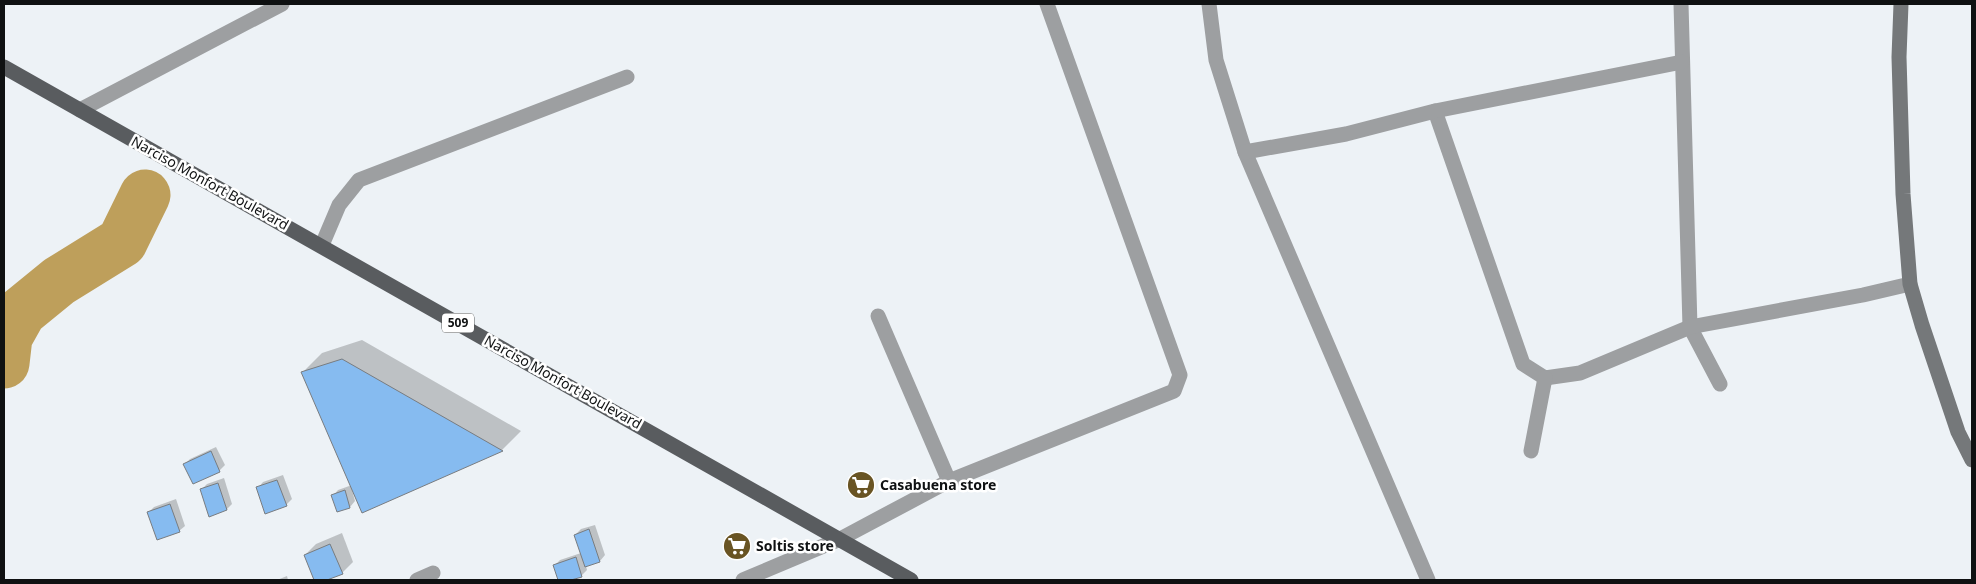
<svg xmlns="http://www.w3.org/2000/svg" width="1976" height="584" font-family="'Noto Sans',sans-serif">
	<style>
		.shadow { fill: #0003 }
		.lines { fill: none; stroke-linecap: round; stroke-linejoin: round }
		.river { stroke: #be9f5b; stroke-width: 51 }
		.building { fill: #86bbf0; stroke: #787c80 }
		.lane { stroke: #9d9fa1; stroke-width: 15 }
		.street { stroke: #9d9fa1; stroke-width: 15 }
		.secondary { stroke: #75787a; stroke-width: 15 }
		.primary { stroke: #595c5f; stroke-width: 15 }
		.labels { text-anchor: middle; stroke-width: 5; stroke-linejoin: round; paint-order: stroke }
		.shield { fill: #fff; stroke: #575859; stroke-width: 1 }
		.shield-label { font-size: 12px; font-weight: bold; fill: #0f1112 }
		.street-label { font-size: 14px; fill: #0f1112; stroke: #fff }
		.poi-label { font-size: 14px; font-weight: bold; fill: #0f1112; stroke: #fff; text-anchor: start }
	</style>
	<rect width="100%" height="100%" fill="#edf2f6"/>
	<g class="shadow">
		<path d="M362,340L521,431L502,450L363,511L354,490H352L355,501L350,507L338,511L333,496L338,490L352,485L302,373L322,353Z"/>
		<path d="M216,447L225,465L219,471L185,464L190,459Z"/>
		<path d="M283,475L292,499L286,505L258,488L263,482Z"/>
		<path d="M224,478L232,504L227,509L201,490L207,484Z"/>
		<path d="M176,499L185,526L179,531L148,513L154,507Z"/>
		<path d="M595,525L605,555L600,561L586,566L587,570L582,575L568,580H559L554,566L560,560L581,553L575,535L581,529Z"/>
		<path d="M342,533L353,562L342,573L323,580H315L305,555L316,544Z"/>
		<path d="M287,576L288,580H277Z"/>
	</g>
	<g class="lines">
		<path class="river" d="M4,363L7,337L21,312L59,281L122,242L145,195"/>
	</g>
	<g class="building">
		<path d="M342,359L503,451L362,513L301,372Z"/>
		<path d="M211,451L220,472L193,484L183,464Z"/>
		<path d="M277,480L287,506L265,514L256,487Z"/>
		<path d="M218,483L227,510L209,517L200,489Z"/>
		<path d="M345,490L350,508L337,512L331,495Z"/>
		<path d="M170,504L180,532L157,540L147,512Z"/>
		<path d="M589,529L600,562L585,567L574,535Z"/>
		<path d="M330,544L343,574L327,580H314L304,555Z"/>
		<path d="M576,557L582,577L571,580H558L553,565Z"/>
	</g>
	<g class="lines">
		<path class="lane" d="M322,245L339,205L359,180L627,77"/>
		<g class="street">
			<path d="M1209,4L1216,60L1245,152L1428,580"/>
			<path d="M1681,4L1690,327L1720,384"/>
			<path d="M80,110L282,4"/>
			<path d="M1435,111L1523,364L1545,378L1580,373L1690,327L1863,295L1910,284"/>
			<path d="M1245,152L1346,134L1435,111L1682,62"/>
			<path d="M878,316L949,481"/>
			<path d="M1531,451L1545,378"/>
			<path d="M417,580L433,573"/>
			<path d="M743,580L840,539L949,481L1174,391L1180,375L1047,4"/>
		</g>
		<path class="secondary" d="M1901,4L1899,57L1903,194L1910,284L1922,325L1958,432L1972,460"/>
		<path class="primary" d="M4,67L911,580"/>
	</g>
	<defs>
		<symbol id="supermarket-disc" viewBox="-11 -11 22 22"><circle r="9.5" fill="#695423" stroke="#fff"/><path d="M-6-5.5h2.5l.6 2H6L4.5 2H-2.5L-4.4-4H-6ZM-1.5 3.2a1.3 1.3 0 1 0 .1 0ZM3 3.2a1.3 1.3 0 1 0 .1 0Z" fill="#fff"/></symbol>
	</defs>
	<g fill-rule="evenodd">
		<use href="#supermarket-disc" x="845" y="469" width="32" height="32"/>
		<use href="#supermarket-disc" x="721" y="530" width="32" height="32"/>
	</g>
	<g class="labels">
		<rect class="shield" x="442" y="313.5" width="32" height="19" rx="4"/>
		<g class="shield-label">
			<text x="458" y="327">509</text>
		</g>
		<g class="street-label">
			<text transform="translate(210 183) rotate(29)" y="5">Narciso Monfort Boulevard</text>
			<text transform="translate(563 382) rotate(29)" y="5">Narciso Monfort Boulevard</text>
		</g>
		<g class="poi-label">
			<text x="880" y="490">Casabuena store</text>
			<text x="756" y="551">Soltis store</text>
		</g>
	</g>
	<rect width="1976" height="584" fill="none" stroke="#0f1112" stroke-width="10"/>
</svg>
